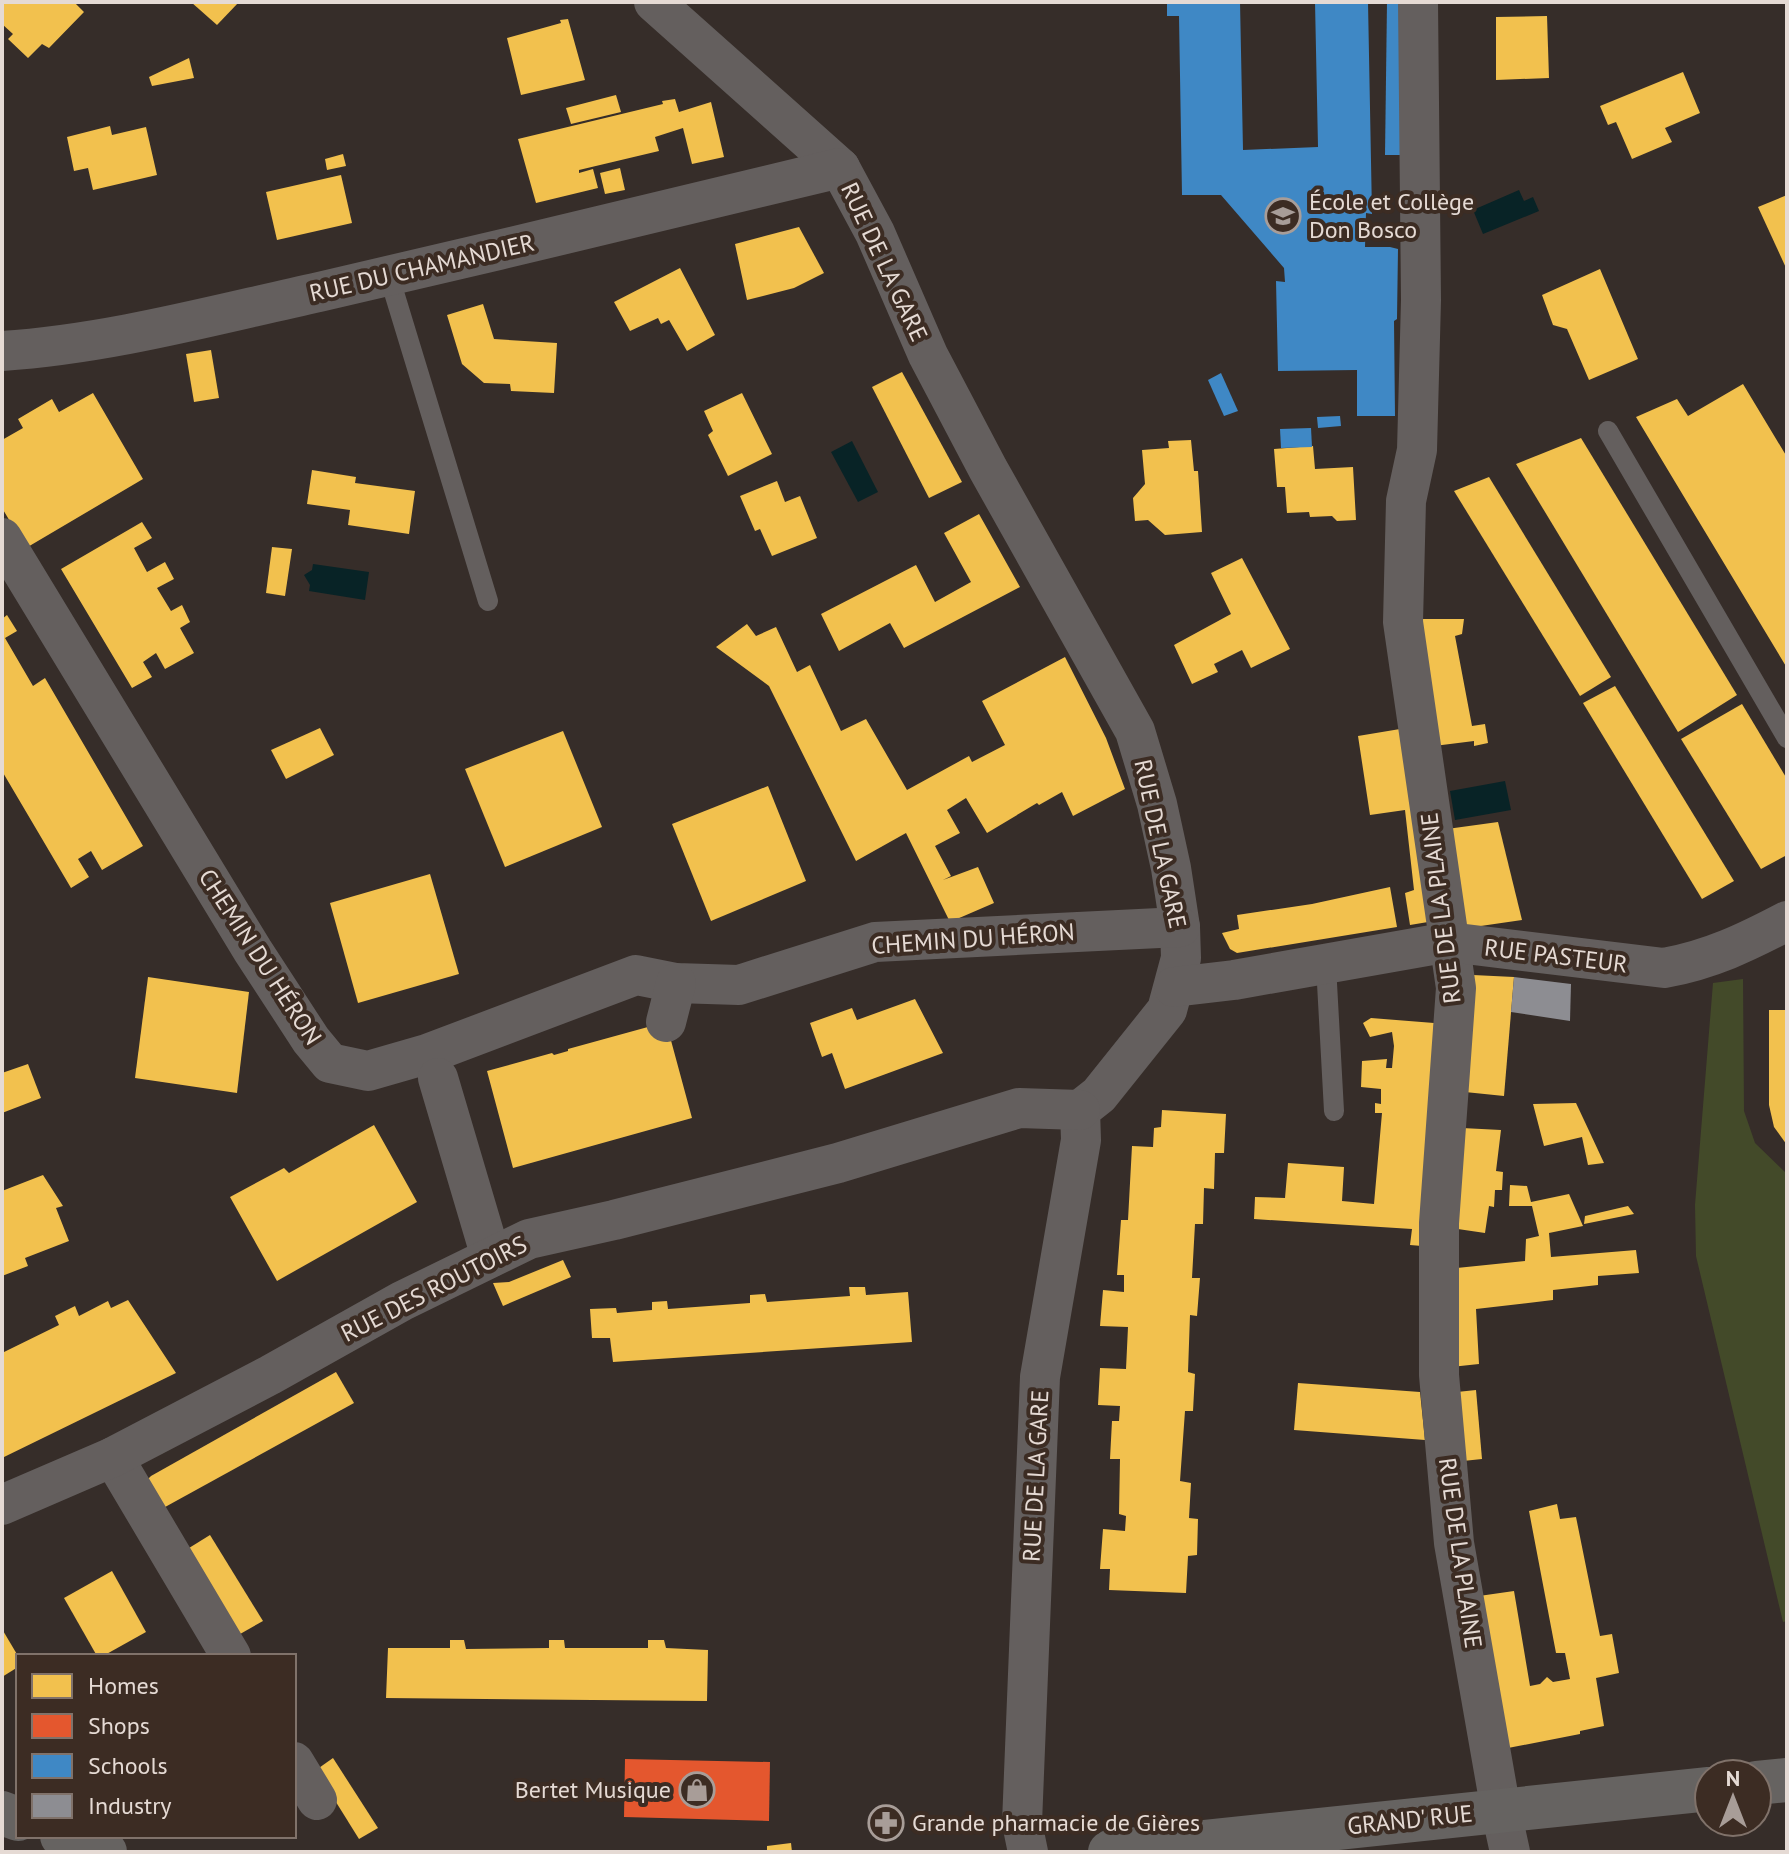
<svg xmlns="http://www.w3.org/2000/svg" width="1789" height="1854" font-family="'PT Sans',sans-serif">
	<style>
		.green { fill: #434a29 }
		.water { fill: #082326 }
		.homes { fill: #f2c14e }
		.shops { fill: #e4572e }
		.schools { fill: #3f88c5 }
		.industry { fill: #8d8d92 }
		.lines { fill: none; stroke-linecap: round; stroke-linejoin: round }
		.lane { stroke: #645f5e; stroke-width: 20 }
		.street { stroke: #645f5e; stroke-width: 40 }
		.secondary { stroke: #666361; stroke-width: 44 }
		.labels { text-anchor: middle; stroke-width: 8; stroke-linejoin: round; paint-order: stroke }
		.poi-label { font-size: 24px; fill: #e5dad4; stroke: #3c2c23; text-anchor: start }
		.street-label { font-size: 24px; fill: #e5dad4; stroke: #3c2c23 }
	</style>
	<rect width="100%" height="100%" fill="#362d29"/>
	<path class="green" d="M1743,979L1744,1111L1755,1143L1787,1174V1621L1783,1622L1696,1256L1695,1205L1713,983Z"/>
	<g class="water">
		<path d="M1519,190L1524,201L1533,197L1539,211L1483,234L1473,210Z"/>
		<path d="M852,441L878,492L858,502L831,452Z"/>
		<path d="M313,564L369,572L365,600L309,591L310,585L304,575L312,570Z"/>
		<path d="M1505,781L1511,810L1455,820L1450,791Z"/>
	</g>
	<g class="homes">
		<path d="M2,2H74L84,12L49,48L42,44L28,58L8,39L13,34L2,24Z"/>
		<path d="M191,2H239L217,25Z"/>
		<path d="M1547,16L1549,78L1496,80V17Z"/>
		<path d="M568,19L585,80L521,95L507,38L561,23L560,20Z"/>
		<path d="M189,58L194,78L152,86L149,77Z"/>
		<path d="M1683,72L1700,113L1665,128L1672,142L1632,159L1616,122L1608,125L1600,106Z"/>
		<path d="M616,95L621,112L571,124L566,108Z"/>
		<path d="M675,99L679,112L711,102L724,157L692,164L683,128L655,137L659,151L579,170V173L593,169L598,188L536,203L518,139L663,104L662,101Z"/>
		<path d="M110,126L112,135L146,127L157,175L93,190L88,168L74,171L67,137Z"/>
		<path d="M343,154L346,166L327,170L325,159Z"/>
		<path d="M620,168L625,190L605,194L600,173Z"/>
		<path d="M341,175L352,223L277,240L266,192Z"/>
		<path d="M1787,195V270L1758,207Z"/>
		<path d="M799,227L824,273L794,288L747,300L735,244Z"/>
		<path d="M680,268L715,335L687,351L669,320L661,324L658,318L630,331L614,302Z"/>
		<path d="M1600,269L1638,359L1589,380L1567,329L1553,325L1542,295Z"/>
		<path d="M483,304L494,339L557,343L554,393L511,391L510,384L484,383L462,364L447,315Z"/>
		<path d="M211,350L219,398L194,402L186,354Z"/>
		<path d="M902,372L962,482L929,498L872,387Z"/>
		<path d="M1743,384L1787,457V668L1636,417L1677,399L1688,416Z"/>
		<path d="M93,393L143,479L26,548L2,508V440L23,428L18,419L52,399L59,412Z"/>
		<path d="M742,393L772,454L728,476L708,435L713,431L704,411Z"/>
		<path d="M1581,438L1737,695L1678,732L1516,464Z"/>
		<path d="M1191,440L1194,471H1198L1202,532L1165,535L1148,520L1135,521L1133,498L1145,484L1142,450L1169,448L1168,441Z"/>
		<path d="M1313,446L1315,469L1353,467L1356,520L1337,521L1332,516L1310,517L1309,512L1287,513L1285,487H1277L1274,449Z"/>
		<path d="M312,470L356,477L355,483L415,491L409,534L348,525L350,510L307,504Z"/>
		<path d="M1489,477L1611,677L1580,696L1454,491Z"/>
		<path d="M777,481L785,502L800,496L817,538L772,556L760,529L755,531L740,496Z"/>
		<path d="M979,514L1020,587L904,648L890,623L839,651L821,614L916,565L935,602L971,582L944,533Z"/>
		<path d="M142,522L152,538L134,548L147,572L165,562L174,579L157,588L171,611L182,605L190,622L180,628L194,653L165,669L156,653L143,662L152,677L132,688L61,569Z"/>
		<path d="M272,547L292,549L285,596L266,593Z"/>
		<path d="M1242,558L1290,649L1251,668L1242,650L1214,664L1218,672L1192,684L1174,645L1231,614L1211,573Z"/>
		<path d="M7,615L17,631L5,638L33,686L45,678L143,846L102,870L91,851L78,859L89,877L71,888L2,771V619Z"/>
		<path d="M1419,619H1464L1462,634L1455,636L1472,726L1485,724L1488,743L1474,746V741L1434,746Z"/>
		<path d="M747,624L756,636L776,627L797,672L810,665L841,731L866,719L907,790L969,756L972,762L1005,745L982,701L1065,657L1106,738L1125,789L1073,816L1062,792L1039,805L1037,803L987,833L966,798L947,810L960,833L935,846L951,876L943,880L978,867L994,903L950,922L906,833L856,861L769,686L716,647Z"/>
		<path d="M1615,686L1734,881L1702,899L1583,703Z"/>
		<path d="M1742,704L1787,779V855L1761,869L1681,739Z"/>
		<path d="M320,728L334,755L286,779L271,750Z"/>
		<path d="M1406,728L1434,921L1410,925L1405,893L1414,890L1405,810L1370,815L1358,736Z"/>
		<path d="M563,731L602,827L505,867L465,769Z"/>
		<path d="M768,786L806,881L711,921L672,824Z"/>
		<path d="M1498,822L1522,920L1460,929L1447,829Z"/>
		<path d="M430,874L459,974L358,1003L330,903Z"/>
		<path d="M1390,887L1397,927L1237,953L1230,949L1222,933L1239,929L1237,915L1312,904Z"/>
		<path d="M1473,975L1514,977L1504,1096L1465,1092Z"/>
		<path d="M148,977L249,992L237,1093L135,1078Z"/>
		<path d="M915,999L943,1053L845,1089L832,1053L822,1057L810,1023L852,1008L857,1020Z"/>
		<path d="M1769,1010H1787V1145L1774,1127L1769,1105Z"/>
		<path d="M1371,1018L1434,1023L1422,1246L1410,1245L1412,1229L1254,1219L1255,1197L1285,1198L1288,1163L1344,1167L1342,1201L1374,1204L1382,1113H1375V1103L1381,1104V1089L1361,1087L1362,1061L1387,1059L1386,1068H1392L1394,1046L1392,1032L1370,1037L1363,1023Z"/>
		<path d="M666,1022L692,1118L513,1168L487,1071L552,1053L554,1055L568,1051V1049Z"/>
		<path d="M28,1064L41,1098L2,1113V1073Z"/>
		<path d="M1576,1103L1591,1135L1604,1163L1588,1165L1582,1137L1544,1146L1533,1104Z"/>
		<path d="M1162,1110L1226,1114L1224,1153H1215L1214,1189L1204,1188L1203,1224H1195L1192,1278H1200L1197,1316L1190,1315L1188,1372L1195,1374L1193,1411H1185L1180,1481L1191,1483L1189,1518L1198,1519L1197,1555L1188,1556L1186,1593L1109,1590L1110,1569H1100L1103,1529L1125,1531L1126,1516L1119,1514L1120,1459H1110L1112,1421H1119L1120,1406L1098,1405L1100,1368L1126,1369L1128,1327L1100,1326L1103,1290L1124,1292V1275H1117L1121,1220H1128L1132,1146L1153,1147L1154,1128L1161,1127Z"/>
		<path d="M374,1125L417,1202L277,1281L230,1197L284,1168L289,1173Z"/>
		<path d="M1462,1128L1501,1130L1496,1171L1503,1172L1502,1190H1495L1494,1207L1489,1206L1485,1233L1451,1228Z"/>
		<path d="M43,1175L63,1206L56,1208L69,1241L25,1258L28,1266L2,1276V1191Z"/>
		<path d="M1510,1185L1527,1186L1531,1202L1569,1194L1583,1226L1549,1233L1551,1257L1636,1250L1639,1273L1598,1276V1285L1553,1290V1300L1476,1309L1479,1364L1451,1367L1447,1269L1525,1261L1526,1239L1539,1236L1532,1206H1509Z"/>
		<path d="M1628,1206L1634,1214L1584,1224L1585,1216Z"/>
		<path d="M563,1260L571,1277L503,1306L493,1283L509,1282Z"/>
		<path d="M849,1287H865L866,1295L908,1292L912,1342L613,1362L610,1338H592L590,1309L616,1308L617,1313L652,1310V1302L667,1301L668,1309L750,1303V1295L765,1294L767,1302L850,1296Z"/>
		<path d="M128,1300L176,1373L2,1458V1353L59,1325L55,1316L75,1306L79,1316L108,1301L111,1308Z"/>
		<path d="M336,1372L354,1403L156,1512L146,1481L151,1476Z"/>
		<path d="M1298,1383L1420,1392L1425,1440L1294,1430Z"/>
		<path d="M1476,1390L1482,1459L1463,1461L1457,1392Z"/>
		<path d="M1557,1504L1560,1519L1576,1517L1600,1636L1612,1634L1619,1673L1596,1678L1604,1726L1580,1731V1734L1508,1748L1479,1596L1514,1591L1530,1686L1540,1684L1547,1677L1553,1682L1570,1679L1565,1653H1556L1529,1511Z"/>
		<path d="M210,1535L263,1621L233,1638L181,1553Z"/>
		<path d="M112,1571L146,1632L103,1656H97L64,1598Z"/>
		<path d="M2,1629L18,1656V1667L2,1677Z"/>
		<path d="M450,1640H464L466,1649L549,1648V1640H564L565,1648H648V1640H664L666,1648L708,1650L707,1701L386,1698L388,1648H450Z"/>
		<path d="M333,1758L378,1828L359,1839L316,1770Z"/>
		<path d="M791,1843L792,1852H767V1846Z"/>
	</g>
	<path class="shops" d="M625,1759L770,1762L769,1821L624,1817Z"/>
	<g class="schools">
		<path d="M1167,2H1240L1243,150L1318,147L1315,2H1368L1372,214L1366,213L1365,247H1390L1398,249L1397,319L1394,321L1395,416H1357V370L1278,371L1276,281L1285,282L1284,268L1221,195H1182L1179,16H1167Z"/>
		<path d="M1387,2H1403L1400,155H1385Z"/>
		<path d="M1221,373L1238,411L1224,416L1208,380Z"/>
		<path d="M1340,416L1341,426L1318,428L1317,417Z"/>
		<path d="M1311,428L1312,447L1281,448L1280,429Z"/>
	</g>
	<path class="industry" d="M1514,977L1571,984L1570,1021L1511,1012Z"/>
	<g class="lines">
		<g class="lane">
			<path d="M389,276L488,601"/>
			<path d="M1608,431L1787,738"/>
			<path d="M1326,965L1334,1111"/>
		</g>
		<g class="street">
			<path d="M654,2L840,168L875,233L928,355L988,469L1135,731L1157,804L1171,868L1180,927L1181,958L1167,1010L1099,1095L1080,1110L1081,1140L1040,1377L1022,1823L1028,1852"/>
			<path d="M1418,2L1421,300L1417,450L1406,501L1403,622L1456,988L1439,1223V1375L1454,1543L1501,1811L1510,1852"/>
			<path d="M2,351C109,344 214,315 319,292C493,252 666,210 840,168"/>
			<path d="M2,538L253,951L311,1040L330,1063L368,1071L427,1054L636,975L676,983L739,985L875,942L1180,927"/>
			<path d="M1174,987L1234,980L1449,942L1664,968C1710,960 1747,942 1787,921"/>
			<path d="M666,1022L676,983"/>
			<path d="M438,1078L491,1257"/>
			<path d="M113,1457L231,1656"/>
			<path d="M2,1505L113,1457L270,1375L402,1301L529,1239L614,1220L838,1163L1019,1108L1080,1110"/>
			<path d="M294,1762L317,1800"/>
		</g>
		<g class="secondary">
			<path d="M1757,1783L1787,1780"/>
			<path d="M2,1813L18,1819"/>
			<path d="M62,1836L105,1852"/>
			<path d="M1110,1852L1709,1789"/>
		</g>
	</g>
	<defs>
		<symbol id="school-ring" viewBox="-11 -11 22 22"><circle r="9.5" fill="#3c2c23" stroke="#a89d98" stroke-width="1.5"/><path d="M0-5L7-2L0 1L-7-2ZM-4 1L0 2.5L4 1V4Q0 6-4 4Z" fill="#a89d98"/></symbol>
		<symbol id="shop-ring" viewBox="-11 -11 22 22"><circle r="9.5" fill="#3c2c23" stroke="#a89d98" stroke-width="1.5"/><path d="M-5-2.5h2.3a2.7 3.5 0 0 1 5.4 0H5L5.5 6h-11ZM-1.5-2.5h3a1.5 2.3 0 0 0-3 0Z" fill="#a89d98"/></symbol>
		<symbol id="pharmacy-ring" viewBox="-11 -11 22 22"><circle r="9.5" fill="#3c2c23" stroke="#a89d98" stroke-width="1.5"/><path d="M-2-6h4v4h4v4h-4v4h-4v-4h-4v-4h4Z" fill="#a89d98"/></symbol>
	</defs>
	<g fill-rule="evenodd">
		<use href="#school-ring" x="1263" y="196" width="40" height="40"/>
		<use href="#shop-ring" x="677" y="1770" width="40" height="40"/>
		<use href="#pharmacy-ring" x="866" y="1803" width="40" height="40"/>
	</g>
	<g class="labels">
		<g class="poi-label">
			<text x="1309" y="210">École et Collège<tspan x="1309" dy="28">Don Bosco</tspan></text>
			<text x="671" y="1798" text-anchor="end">Bertet Musique</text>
			<text x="912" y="1831">Grande pharmacie de Gières</text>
		</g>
		<g class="street-label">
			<text transform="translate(884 262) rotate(65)" y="8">RUE DE LA GARE</text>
			<text transform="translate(422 268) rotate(-13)" y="8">RUE DU CHAMANDIER</text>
			<text transform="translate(1160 844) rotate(78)" y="8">RUE DE LA GARE</text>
			<text transform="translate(1441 908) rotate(-97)" y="8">RUE DE LA PLAINE</text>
			<text transform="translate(973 939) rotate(-4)" y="8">CHEMIN DU HÉRON</text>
			<text transform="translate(1556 956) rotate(7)" y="8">RUE PASTEUR</text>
			<text transform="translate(260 957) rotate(57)" y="8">CHEMIN DU HÉRON</text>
			<text transform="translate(434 1289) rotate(-27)" y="8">RUE DES ROUTOIRS</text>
			<text transform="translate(1036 1476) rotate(-87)" y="8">RUE DE LA GARE</text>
			<text transform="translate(1460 1553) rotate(82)" y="8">RUE DE LA PLAINE</text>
			<text transform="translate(1410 1820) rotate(-6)" y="8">GRAND' RUE</text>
		</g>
	</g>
	<rect width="1789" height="1854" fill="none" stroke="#e5dad4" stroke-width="8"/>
	<rect x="16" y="1654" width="280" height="184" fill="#3c2c23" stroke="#80726a" stroke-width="2"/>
	<rect x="32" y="1674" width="40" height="24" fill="#f2c14e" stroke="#80726a" stroke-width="2"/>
	<text x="88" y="1694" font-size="24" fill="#e5dad4">Homes</text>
	<rect x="32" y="1714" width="40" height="24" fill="#e4572e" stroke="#80726a" stroke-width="2"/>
	<text x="88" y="1734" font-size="24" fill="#e5dad4">Shops</text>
	<rect x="32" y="1754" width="40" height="24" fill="#3f88c5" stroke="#80726a" stroke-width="2"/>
	<text x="88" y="1774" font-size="24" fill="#e5dad4">Schools</text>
	<rect x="32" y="1794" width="40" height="24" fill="#8d8d92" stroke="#80726a" stroke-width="2"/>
	<text x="88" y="1814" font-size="24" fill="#e5dad4">Industry</text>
	<g transform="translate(1733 1798)"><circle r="38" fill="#3c2c23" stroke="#80726a" stroke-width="2"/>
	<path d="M0-6L14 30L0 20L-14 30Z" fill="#a89d98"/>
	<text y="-12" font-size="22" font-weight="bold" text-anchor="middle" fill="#e5dad4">N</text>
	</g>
</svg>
